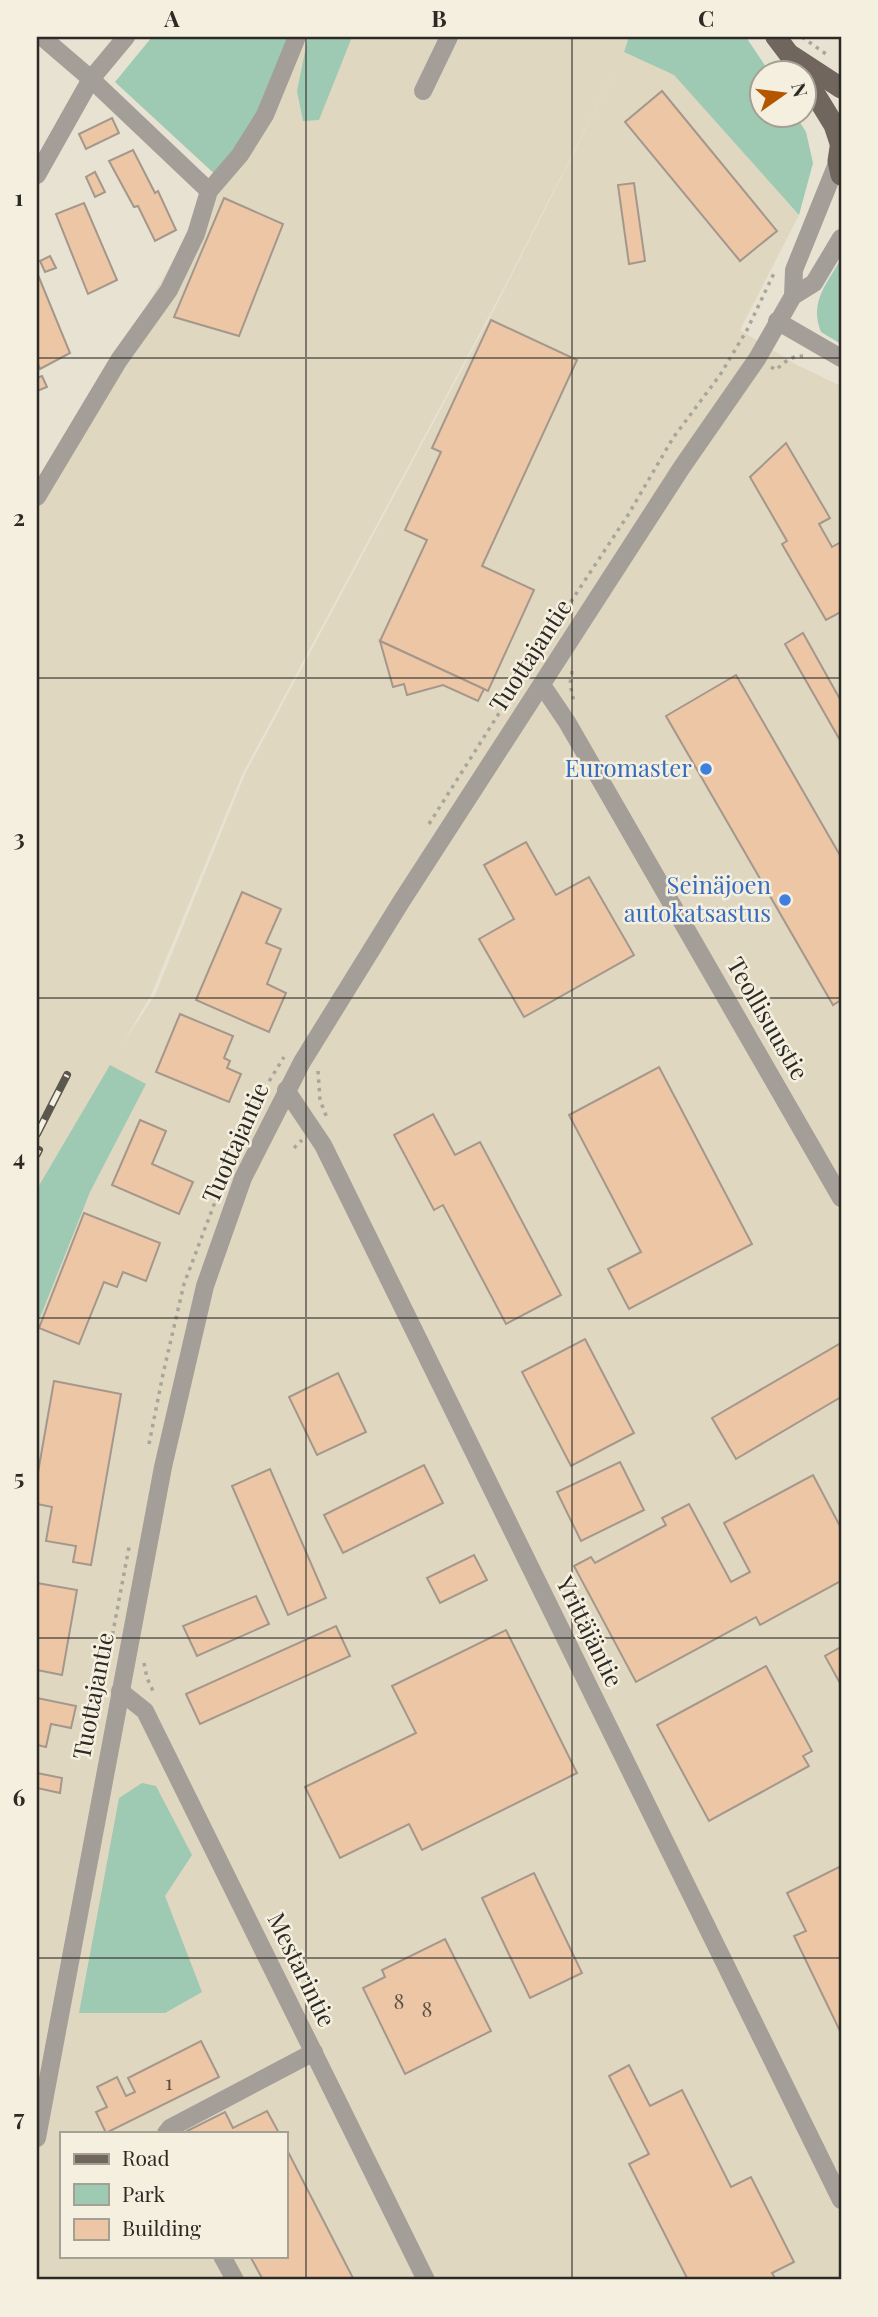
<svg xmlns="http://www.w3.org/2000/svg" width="878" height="2317" font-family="'Playfair Display',serif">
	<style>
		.built { fill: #e0d7c1; fill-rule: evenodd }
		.green { fill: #9ec9b3 }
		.building { fill: #edc6a6; stroke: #a4978c; stroke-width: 2 }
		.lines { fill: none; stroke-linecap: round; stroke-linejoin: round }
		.path { stroke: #aaa599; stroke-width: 3.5; stroke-dasharray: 3.5 5; stroke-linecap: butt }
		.minor { stroke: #a49e99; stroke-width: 18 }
		.major { stroke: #71665e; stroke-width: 21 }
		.rail-casing { stroke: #5a574f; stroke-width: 8 }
		.rail { stroke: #f5efdf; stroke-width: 5; stroke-dasharray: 16; stroke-linecap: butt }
		.grid { fill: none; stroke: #2c2a24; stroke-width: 2; stroke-opacity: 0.55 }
		.shop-dot { fill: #3f7fe0; stroke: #f5efdf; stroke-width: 2.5 }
		.labels { text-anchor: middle; stroke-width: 5; stroke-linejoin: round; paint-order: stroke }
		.number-label { font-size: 21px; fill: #5c5144 }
		.street-label { font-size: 24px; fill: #2c2a24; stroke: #f5efdf }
		.shop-label { font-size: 24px; fill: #366cbe; stroke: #f5efdf; text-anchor: end }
		.neatline { fill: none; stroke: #2c2a24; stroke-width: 2.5 }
		.grid-label { font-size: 23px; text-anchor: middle; font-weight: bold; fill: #2c2a24 }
	</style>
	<rect width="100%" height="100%" fill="#e8e2d2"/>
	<path class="built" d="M309,37H629L624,52L674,75L799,215L740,330L795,364L841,386V2280H37V493L270,96ZM617,67L496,306L245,774L155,995L123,1043L151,995L243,773L495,305ZM61,2133H285V2256H61Z"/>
	<g class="green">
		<path d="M152,37H292L289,55L220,179L115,82Z"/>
		<path d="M308,37H352L319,120L303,121L297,91Z"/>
		<path d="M629,37H746L770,73L762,74V116H796L806,132L813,163L799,215L674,75L624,52Z"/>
		<path d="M841,258V344L821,332C809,301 827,285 841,258Z"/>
		<path d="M110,1065L146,1084L90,1192L37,1325V1189Z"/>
		<path d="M142,1783L156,1786L192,1855L165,1896L202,1992L165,2013H79L119,1798Z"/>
	</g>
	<g class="building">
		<path d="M662,91L777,231L740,261L625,122Z"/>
		<path d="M112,118L119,133L86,149L79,134Z"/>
		<path d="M133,150L155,193L158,191L176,230L155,241L138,206L134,207L109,161Z"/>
		<path d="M95,172L105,192L95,197L86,177Z"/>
		<path d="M634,183L645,261L629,264L618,185Z"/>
		<path d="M224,198L283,224L239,336L174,317Z"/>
		<path d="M84,203L117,280L88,294L56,214Z"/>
		<path d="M50,256L56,268L45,272L40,261Z"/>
		<path d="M38,275L70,353L40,369L37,361Z"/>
		<path d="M491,320L577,360L482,566L534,590L488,691L380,641L427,540L405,530L441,452L432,448Z"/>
		<path d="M42,376L47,387L37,391V378Z"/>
		<path d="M786,443L830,518L819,524L832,547L841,542V612L826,620L782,544L787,541L750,477Z"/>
		<path d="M803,633L841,701V742L785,644Z"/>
		<path d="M380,641L484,689L478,701L443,685L407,695L404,684L393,687Z"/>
		<path d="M736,675L841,857V1000L833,1005L666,716Z"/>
		<path d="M526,842L556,895L589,877L634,955L524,1017L479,939L514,919L484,865Z"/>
		<path d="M242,892L281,909L266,943L281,949L267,984L286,993L269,1032L196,1000Z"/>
		<path d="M180,1014L233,1036L224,1058L230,1061L227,1068L241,1074L229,1102L156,1072Z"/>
		<path d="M659,1067L752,1244L629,1309L608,1269L641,1252L569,1115Z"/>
		<path d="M433,1114L455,1155L480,1142L561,1295L506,1324L443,1205L434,1210L394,1135Z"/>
		<path d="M140,1120L166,1131L152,1164L193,1182L179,1214L112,1185Z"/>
		<path d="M84,1213L160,1243L146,1281L123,1272L117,1287L104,1282L79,1344L39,1328Z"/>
		<path d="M585,1339L634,1433L571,1466L522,1372Z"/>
		<path d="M841,1343V1397L736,1459L712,1418Z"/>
		<path d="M338,1373L366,1432L317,1455L289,1397Z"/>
		<path d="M54,1381L121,1394L91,1565L73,1562L76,1546L46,1541L52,1507L37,1504V1478Z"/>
		<path d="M620,1462L644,1510L581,1541L557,1492Z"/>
		<path d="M424,1465L443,1503L343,1553L324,1515Z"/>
		<path d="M270,1469L326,1598L288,1615L232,1486Z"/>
		<path d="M813,1475L841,1528V1581L760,1625L756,1617L636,1682L574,1566L591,1557L595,1563L666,1525L662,1518L689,1504L731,1582L750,1572L724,1523Z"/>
		<path d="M474,1555L487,1580L440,1603L427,1578Z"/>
		<path d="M37,1583L77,1590L62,1675L37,1670Z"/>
		<path d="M256,1596L269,1624L197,1656L183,1626Z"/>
		<path d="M336,1626L350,1656L200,1724L186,1694Z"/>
		<path d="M506,1630L577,1773L422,1850L409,1824L340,1858L305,1787L416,1733L392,1686Z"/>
		<path d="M841,1647V1685L825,1656Z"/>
		<path d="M766,1666L812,1751L803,1756L809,1766L709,1821L657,1725Z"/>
		<path d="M37,1698L76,1706L71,1728L51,1724L46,1747L37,1745Z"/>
		<path d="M37,1773L62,1778L60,1793L37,1788Z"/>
		<path d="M841,1866V2033L794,1936L806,1931L787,1893Z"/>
		<path d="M534,1873L582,1973L530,1998L482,1898Z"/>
		<path d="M445,1939L491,2031L405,2074L363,1988L385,1977L382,1970Z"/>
		<path d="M201,2041L219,2077L106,2133L96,2112L107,2107L97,2087L117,2077L126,2096L135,2092L128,2078Z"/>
		<path d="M629,2065L650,2106L682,2090L731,2187L751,2177L794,2262L772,2273L776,2280H688L629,2164L649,2154L609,2076Z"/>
		<path d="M267,2111L279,2133H188L187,2131L225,2112L233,2128Z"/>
		<path d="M285,2146L354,2280H263L250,2256H285Z"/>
	</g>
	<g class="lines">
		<g class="path">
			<path d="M802,37L826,54"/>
			<path d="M771,367L776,370C784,362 791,356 803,356"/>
			<path d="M572,671L570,684L574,702"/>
			<path d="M429,824L539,650L628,515L673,438L720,375L747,330L775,271"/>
			<path d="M318,1071L320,1100L327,1118"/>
			<path d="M294,1148L302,1140"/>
			<path d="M228,1165L259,1098L284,1057"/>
			<path d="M149,1444L163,1374L184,1284L215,1202"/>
			<path d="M144,1663L147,1678L155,1695"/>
			<path d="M92,1743L129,1547"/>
		</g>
		<g class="minor">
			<path d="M42,37L91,79L209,191"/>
			<path d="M423,91L449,37"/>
			<path d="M37,175L91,79L126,37"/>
			<path d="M793,296L794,270L838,161"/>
			<path d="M777,321L841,358"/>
			<path d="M37,497L119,360L169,290L196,234L209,191L240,155L265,115L297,37"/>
			<path d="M542,685L567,722L841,1198"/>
			<path d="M286,1090L323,1145L841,2200"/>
			<path d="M120,1691L145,1711L426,2280"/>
			<path d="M166,2133L170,2128L314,2052"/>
			<path d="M37,2138L163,1467L205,1286L243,1178L302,1062L401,902L682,467L757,359L793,296L814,283L841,238"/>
			<path d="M222,2256L235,2280"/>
		</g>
		<g class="major">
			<path d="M776,37L798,66"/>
			<path d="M792,56L841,88"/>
			<path d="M804,76L834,125L840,143"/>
			<path d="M841,141L838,161L841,175"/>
		</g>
		<defs>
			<g id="rail">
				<path d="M37,1134L67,1075"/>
				<path d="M37,1154L39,1150"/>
			</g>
		</defs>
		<use href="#rail" class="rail-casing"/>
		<use href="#rail" class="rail"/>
	</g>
	<path class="grid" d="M306,37V2280M572,37V2280M37,358H841M37,678H841M37,998H841M37,1318H841M37,1638H841M37,1958H841"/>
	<g class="shop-dot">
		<circle cx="706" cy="769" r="7"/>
		<circle cx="785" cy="900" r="7"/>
	</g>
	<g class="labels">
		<g class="number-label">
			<text x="399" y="2009">8</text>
			<text x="427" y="2017">8</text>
			<text x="169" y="2090">1</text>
		</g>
		<g class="street-label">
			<text transform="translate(531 656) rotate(-57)" y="8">Tuottajantie</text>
			<text transform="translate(767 1019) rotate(60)" y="8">Teollisuustie</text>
			<text transform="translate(236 1143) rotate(-66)" y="8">Tuottajantie</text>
			<text transform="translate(589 1632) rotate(64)" y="8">Yrittäjäntie</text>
			<text transform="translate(94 1696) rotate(-79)" y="8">Tuottajantie</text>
			<text transform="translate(301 1970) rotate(64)" y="8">Mestarintie</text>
		</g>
		<g class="shop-label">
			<text x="692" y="777">Euromaster</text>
			<text x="771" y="894">Seinäjoen<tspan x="771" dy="28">autokatsastus</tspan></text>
		</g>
	</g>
	<rect width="878" height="2317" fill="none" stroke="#f5efdf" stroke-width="77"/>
	<rect x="60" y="2132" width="228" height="126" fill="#f5efdf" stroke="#a5a094" stroke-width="2"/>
	<rect x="74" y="2154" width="35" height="10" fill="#71665e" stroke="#a5a094" stroke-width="2"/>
	<text x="122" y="2166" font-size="21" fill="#2c2a24">Road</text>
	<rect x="74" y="2184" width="35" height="21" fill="#9ec9b3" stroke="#a5a094" stroke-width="2"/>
	<text x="122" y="2202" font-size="21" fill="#2c2a24">Park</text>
	<rect x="74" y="2219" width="35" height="21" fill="#edc6a6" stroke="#a5a094" stroke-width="2"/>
	<text x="122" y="2236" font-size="21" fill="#2c2a24">Building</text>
	<g transform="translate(783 94) rotate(76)"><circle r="33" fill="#f5efdf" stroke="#a5a094" stroke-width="2"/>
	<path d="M0-5L12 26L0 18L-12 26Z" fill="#b45600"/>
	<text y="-10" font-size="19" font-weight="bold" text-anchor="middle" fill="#2c2a24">N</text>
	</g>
	<rect x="38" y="38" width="802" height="2240" class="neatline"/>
	<g class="grid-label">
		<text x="172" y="27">A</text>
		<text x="439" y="27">B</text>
		<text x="706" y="27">C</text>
		<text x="19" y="206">1</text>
		<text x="19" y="526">2</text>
		<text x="19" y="846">3</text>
		<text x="19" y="1166">4</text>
		<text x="19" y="1486">5</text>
		<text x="19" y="1806">6</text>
		<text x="19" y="2126">7</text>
	</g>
</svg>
